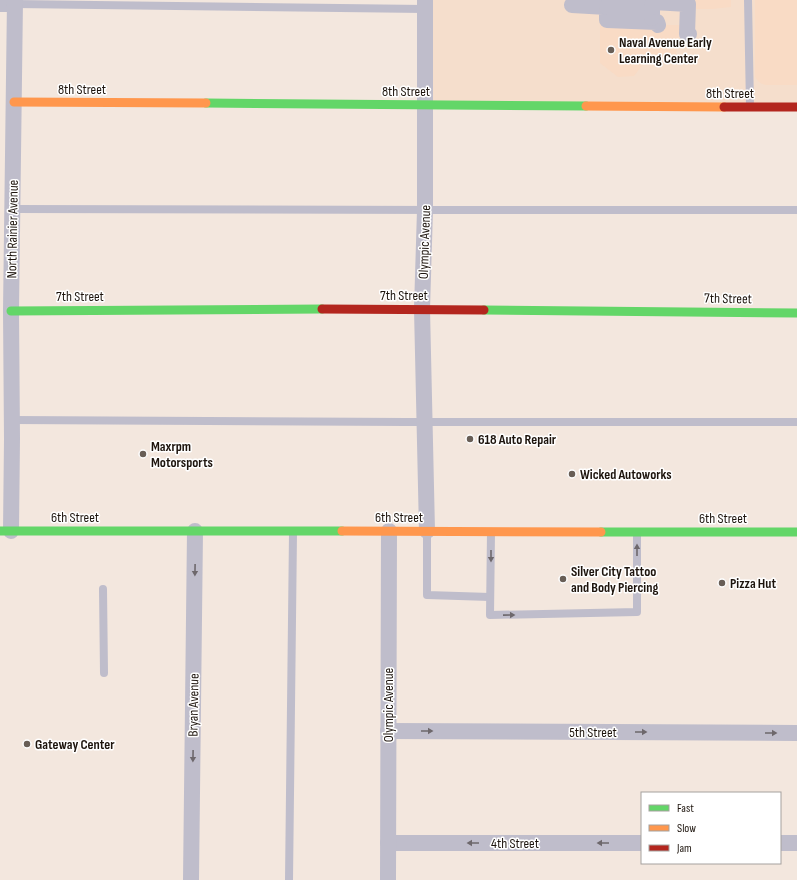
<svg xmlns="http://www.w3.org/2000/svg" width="797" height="880" font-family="'Sofia Sans Condensed',sans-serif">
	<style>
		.built { fill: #f5decc }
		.green { fill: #f9dbc5 }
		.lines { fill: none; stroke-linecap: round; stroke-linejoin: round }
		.lane { stroke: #bfbdcb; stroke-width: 8 }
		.street { stroke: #bfbdcb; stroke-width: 16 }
		.fast { stroke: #63d668; stroke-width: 9 }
		.slow { stroke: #ff974d; stroke-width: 9 }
		.jam { stroke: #b3261e; stroke-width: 9 }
		.oneway { fill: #6e686c }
		.poi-dot { fill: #685e56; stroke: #fff; stroke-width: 1.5 }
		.labels { text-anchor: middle; stroke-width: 3; stroke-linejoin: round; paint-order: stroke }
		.poi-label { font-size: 14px; font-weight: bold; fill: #1d140d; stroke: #fff; text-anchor: start }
		.street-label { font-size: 14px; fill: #1d140d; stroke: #fff }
	</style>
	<rect width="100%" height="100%" fill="#f3e7de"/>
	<path class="built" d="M425,0H797V107L425,105Z"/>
	<g class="green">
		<path d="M674,0H731V7L712,9H690Z"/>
		<path d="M755,0H797V85H766C761,84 758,82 755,77Z"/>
		<path d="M600,23H640L655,25H680L676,54H651L634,76L618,77L600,63Z"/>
	</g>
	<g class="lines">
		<g class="lane">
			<path d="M748,0L750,106"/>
			<path d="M15,4L425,9"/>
			<path d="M12,209L441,210H797"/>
			<path d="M12,420L406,422H797"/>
			<path d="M427,532V595L490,597"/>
			<path d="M491,532L490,615L637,612V533"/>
			<path d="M103,589L104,673"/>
			<path d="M289,880L293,533"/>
		</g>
		<g class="street">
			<path d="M425,0V210L422,309L427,531"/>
			<path d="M0,4H15"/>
			<path d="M572,5L607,7V20L657,22L658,25"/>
			<path d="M607,7H652V18"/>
			<path d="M652,7L653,2L688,4L687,34H689"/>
			<path d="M11,531L12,439L11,311L15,0"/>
			<path d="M388,731L797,733"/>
			<path d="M388,843H642"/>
			<path d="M780,843H797"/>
			<path d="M191,880L195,531"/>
			<path d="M388,880L389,531"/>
		</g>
		<g class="fast">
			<path d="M206,103L586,106"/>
			<path d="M484,310L797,313"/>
			<path d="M11,311L322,309"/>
			<path d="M0,531H342"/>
			<path d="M601,532H797"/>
		</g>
		<g class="slow">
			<path d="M14,102L206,103"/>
			<path d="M586,106L724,107"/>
			<path d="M342,531L601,532"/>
		</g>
		<g class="jam">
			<path d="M724,107H797"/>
			<path d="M322,309L484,310"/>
		</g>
	</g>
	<defs><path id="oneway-solid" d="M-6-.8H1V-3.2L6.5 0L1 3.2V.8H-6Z"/></defs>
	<g class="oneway">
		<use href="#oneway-solid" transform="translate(637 550) rotate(-90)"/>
		<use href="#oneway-solid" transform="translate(491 556) rotate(90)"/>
		<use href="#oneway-solid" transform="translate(195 570) rotate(91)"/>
		<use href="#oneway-solid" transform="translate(509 615) rotate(-1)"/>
		<use href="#oneway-solid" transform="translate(427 731)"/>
		<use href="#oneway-solid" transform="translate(641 732)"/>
		<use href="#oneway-solid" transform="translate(771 733)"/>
		<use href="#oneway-solid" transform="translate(193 756) rotate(91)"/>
		<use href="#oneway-solid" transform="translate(473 843) rotate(-180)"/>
		<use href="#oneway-solid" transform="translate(603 843) rotate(-180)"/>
	</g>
	<g class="poi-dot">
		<circle cx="611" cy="50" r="4"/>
		<circle cx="470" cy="439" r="4"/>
		<circle cx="143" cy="454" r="4"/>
		<circle cx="572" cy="474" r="4"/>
		<circle cx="563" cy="579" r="4"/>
		<circle cx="722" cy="583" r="4"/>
		<circle cx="27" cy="744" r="4"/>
	</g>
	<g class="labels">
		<g class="poi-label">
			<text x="619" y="47">Naval Avenue Early<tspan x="619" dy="16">Learning Center</tspan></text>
			<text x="478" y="444">618 Auto Repair</text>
			<text x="151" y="451">Maxrpm<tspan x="151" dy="16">Motorsports</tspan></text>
			<text x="580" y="479">Wicked Autoworks</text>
			<text x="571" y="576">Silver City Tattoo<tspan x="571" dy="16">and Body Piercing</tspan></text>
			<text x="730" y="588">Pizza Hut</text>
			<text x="35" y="749">Gateway Center</text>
		</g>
		<g class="street-label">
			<text x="82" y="94">8th Street</text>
			<text x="406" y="96">8th Street</text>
			<text x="730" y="98">8th Street</text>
			<text transform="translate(12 229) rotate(-89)" y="5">North Rainier Avenue</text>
			<text transform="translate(424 242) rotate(-88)" y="5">Olympic Avenue</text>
			<text x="404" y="300">7th Street</text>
			<text x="80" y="301">7th Street</text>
			<text transform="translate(728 298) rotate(1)" y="5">7th Street</text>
			<text x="75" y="522">6th Street</text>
			<text x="399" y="522">6th Street</text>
			<text x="723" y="523">6th Street</text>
			<text transform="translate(193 705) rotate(-89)" y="5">Bryan Avenue</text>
			<text transform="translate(388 705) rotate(-90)" y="5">Olympic Avenue</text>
			<text x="593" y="737">5th Street</text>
			<text x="515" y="848">4th Street</text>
		</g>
	</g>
	<rect x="641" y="792" width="140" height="72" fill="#ffffff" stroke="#a5a19e"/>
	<rect x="649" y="805" width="20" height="6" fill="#63d668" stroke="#a5a19e"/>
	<text x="677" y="812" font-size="12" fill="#1d140d">Fast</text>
	<rect x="649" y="825" width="20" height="6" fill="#ff974d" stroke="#a5a19e"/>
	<text x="677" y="832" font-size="12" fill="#1d140d">Slow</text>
	<rect x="649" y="845" width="20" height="6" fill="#b3261e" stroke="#a5a19e"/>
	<text x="677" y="852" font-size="12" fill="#1d140d">Jam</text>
</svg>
